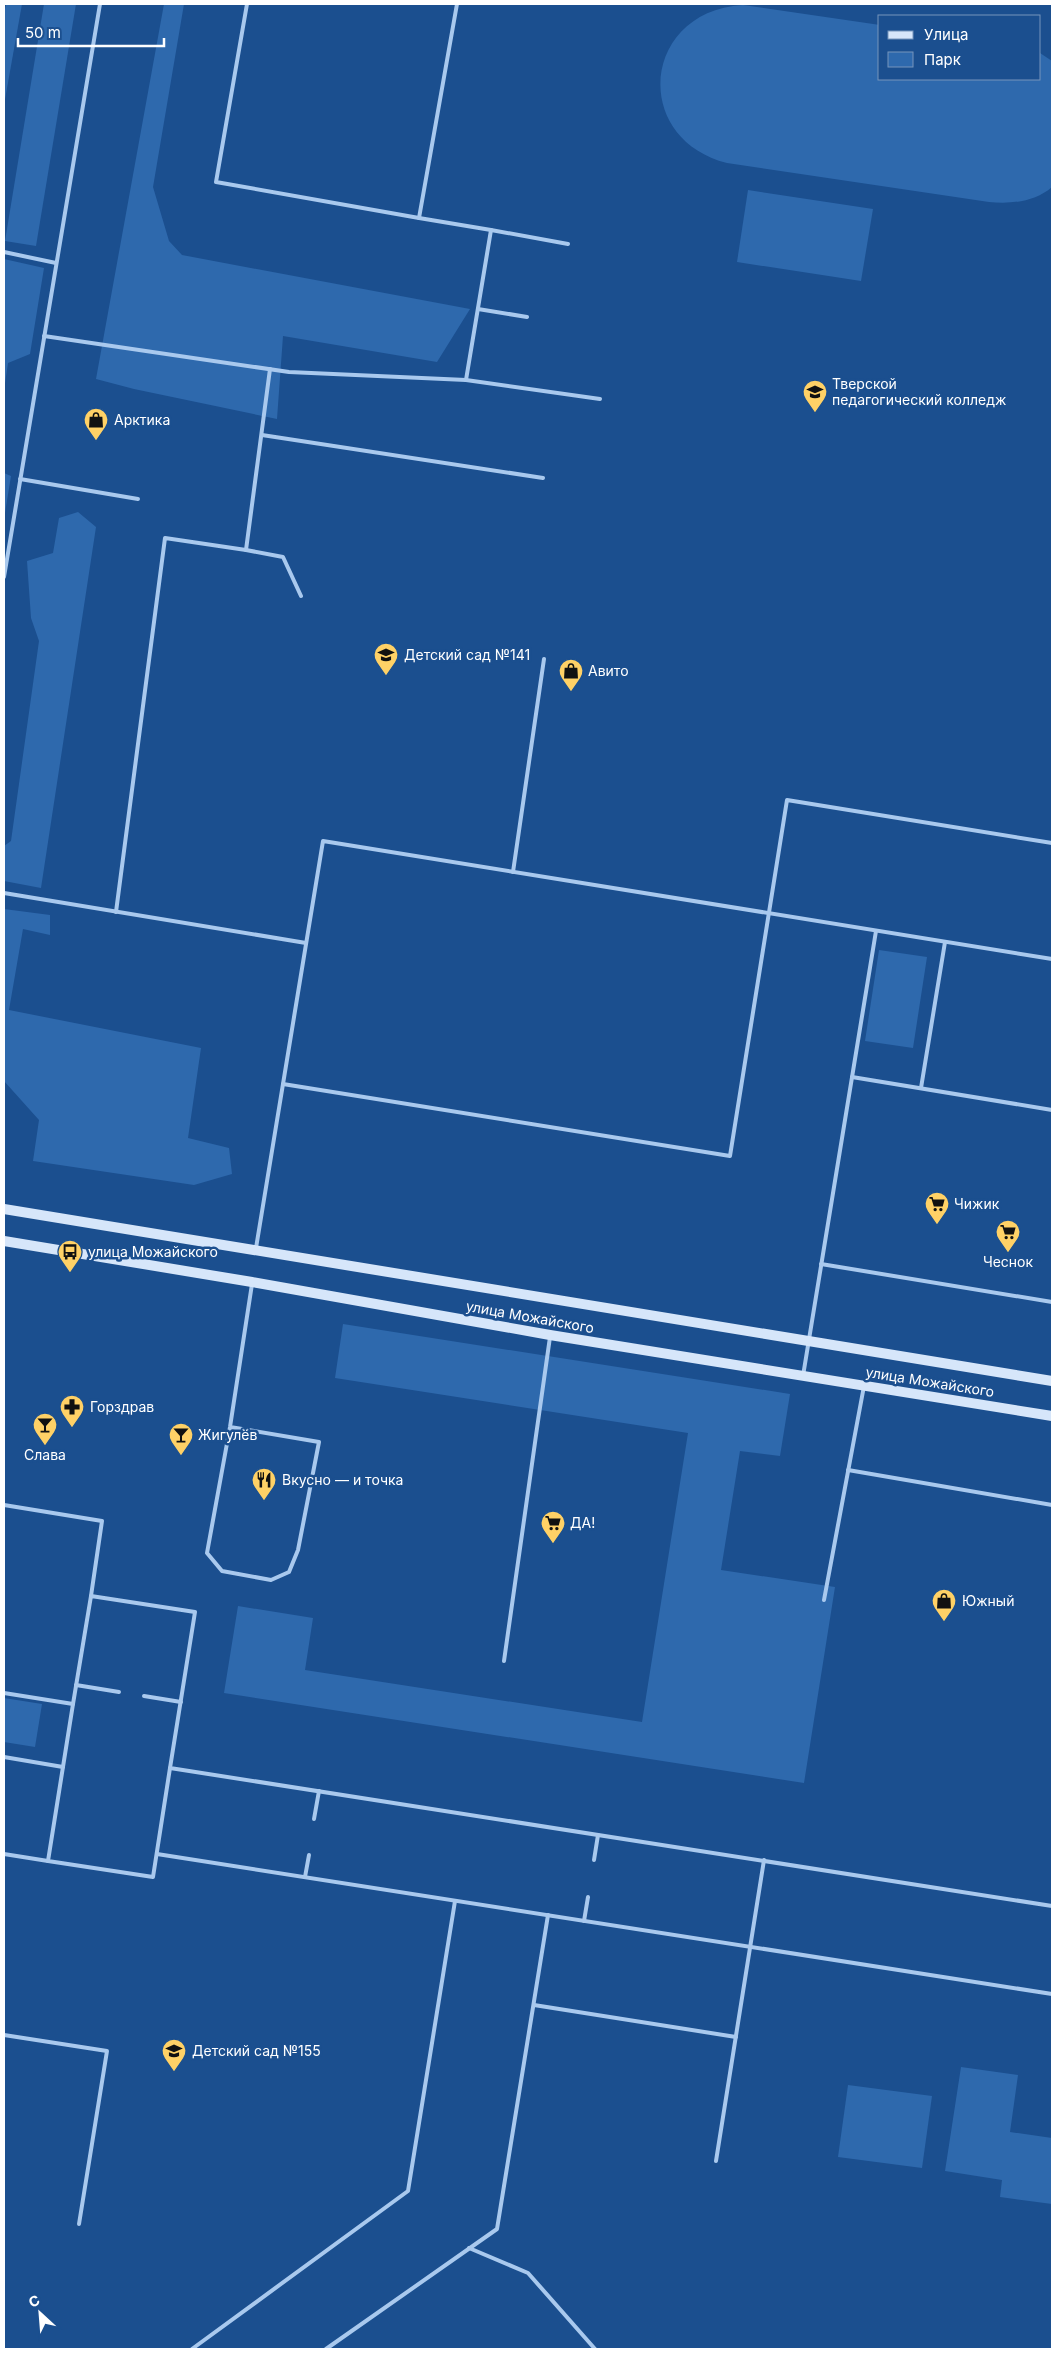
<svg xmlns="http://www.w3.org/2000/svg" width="1056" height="2353" font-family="Inter,sans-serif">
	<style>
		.green { fill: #2e69ad }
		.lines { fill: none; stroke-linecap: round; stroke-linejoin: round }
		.service { stroke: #a9c9ee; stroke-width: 4 }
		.secondary { stroke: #d6e6fa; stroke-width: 10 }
		.labels { text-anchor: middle; stroke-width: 5; stroke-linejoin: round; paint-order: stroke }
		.poi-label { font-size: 14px; fill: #fff; stroke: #1b4f8f; text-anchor: start }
		.street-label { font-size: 14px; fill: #fff; stroke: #1b4f8f }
	</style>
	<rect width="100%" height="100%" fill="#1b4f8f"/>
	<g class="green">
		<path d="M6,4H22L4,105V15Z"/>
		<path d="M44,4H76L36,246L5,241Z"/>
		<path d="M164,4H184L153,187L169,241L182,255L470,309L437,362L283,336L277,419L134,389L96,379Z"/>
		<path d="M743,5L880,25V79H1040V53L1052,61V187C1035,202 1011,204 989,202L727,163C630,138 642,11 743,5Z"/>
		<path d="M748,190L873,209L861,281L737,262Z"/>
		<path d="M4,259L44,268L30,354L8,363L4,390Z"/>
		<path d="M4,473L11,476L4,519Z"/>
		<path d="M78,512L96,527L41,888L4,881V846L11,841L39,641L31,618L27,561L53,553L59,518Z"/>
		<path d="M4,909L50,915V935L23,929L9,1010L201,1048L188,1138L229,1148L232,1174L194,1185L33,1161L39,1120L4,1081Z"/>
		<path d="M879,950L927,957L913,1048L865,1041Z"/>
		<path d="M343,1324L790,1394L780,1456L740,1451L721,1570L835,1587L804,1783L224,1693L238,1606L313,1618L305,1670L642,1722L688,1433L335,1378Z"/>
		<path d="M4,1698L42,1704L35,1747L4,1742Z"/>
		<path d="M961,2067L1018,2075L1010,2132L1052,2138V2204L1000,2197L1002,2180L945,2171Z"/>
		<path d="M848,2085L932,2096L922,2168L838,2157Z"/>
	</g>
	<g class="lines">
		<g class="service">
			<path d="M247,4L216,182L419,218L457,4"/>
			<path d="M419,218L491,230L466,380"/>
			<path d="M491,230L568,244"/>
			<path d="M4,252L56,263"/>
			<path d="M478,309L527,317"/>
			<path d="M44,336L289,372L466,380L600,399"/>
			<path d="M262,435L543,478"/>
			<path d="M20,479L138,499"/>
			<path d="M246,550L283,557L301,596"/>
			<path d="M4,577L100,4"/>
			<path d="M513,872L544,659"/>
			<path d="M4,893L306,943"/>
			<path d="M116,912L165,538L246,550L270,369"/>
			<path d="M852,1077L1052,1110"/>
			<path d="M283,1084L730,1156L787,800L1052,843"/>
			<path d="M921,1088L945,942"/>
			<path d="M256,1248L323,841L1052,959"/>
			<path d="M821,1264L1052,1302"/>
			<path d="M803,1376L876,931"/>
			<path d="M230,1427L319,1442L298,1550L289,1572L271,1580L222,1571L207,1553L230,1427L252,1284"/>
			<path d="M848,1470L1052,1505"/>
			<path d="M4,1505L102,1521L91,1596"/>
			<path d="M824,1600L864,1386"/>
			<path d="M504,1661L550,1337"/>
			<path d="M76,1685L119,1692"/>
			<path d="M4,1693L73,1704L91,1596L195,1612L170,1768L1052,1906"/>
			<path d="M144,1696L181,1702"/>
			<path d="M73,1704L48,1861L153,1877L170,1768"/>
			<path d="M4,1757L63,1767"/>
			<path d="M314,1819L319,1791"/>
			<path d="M4,1854L48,1861"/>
			<path d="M157,1854L1052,1994"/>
			<path d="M594,1860L598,1835"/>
			<path d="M305,1877L309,1855"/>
			<path d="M584,1921L588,1897"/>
			<path d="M534,2005L736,2037"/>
			<path d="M4,2035L107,2051L79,2224"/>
			<path d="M716,2161L764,1860"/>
			<path d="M469,2248L528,2273L595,2349"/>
			<path d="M192,2349L408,2191L455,1901"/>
			<path d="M326,2349L497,2229L548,1915"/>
		</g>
		<g class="secondary">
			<path d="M4,1209L1052,1381"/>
			<path d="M4,1241L252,1282L550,1335L1052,1416"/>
		</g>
	</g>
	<defs>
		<symbol id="university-pin" viewBox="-11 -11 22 30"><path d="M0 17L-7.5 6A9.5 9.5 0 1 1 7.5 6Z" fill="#ffd166" stroke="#1b4f8f"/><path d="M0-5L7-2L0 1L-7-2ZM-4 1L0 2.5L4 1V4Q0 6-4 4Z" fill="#111"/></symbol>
		<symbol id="shop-pin" viewBox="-11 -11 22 30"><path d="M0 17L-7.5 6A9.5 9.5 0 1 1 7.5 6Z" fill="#ffd166" stroke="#1b4f8f"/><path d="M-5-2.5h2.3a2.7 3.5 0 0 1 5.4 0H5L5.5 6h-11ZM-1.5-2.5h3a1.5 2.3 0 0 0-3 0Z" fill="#111"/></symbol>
		<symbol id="school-pin" viewBox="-11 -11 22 30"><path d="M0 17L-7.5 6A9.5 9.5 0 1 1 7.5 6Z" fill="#ffd166" stroke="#1b4f8f"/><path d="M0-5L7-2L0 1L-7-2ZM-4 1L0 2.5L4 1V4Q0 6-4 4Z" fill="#111"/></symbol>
		<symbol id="supermarket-pin" viewBox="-11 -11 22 30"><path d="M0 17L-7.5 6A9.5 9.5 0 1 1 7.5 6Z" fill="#ffd166" stroke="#1b4f8f"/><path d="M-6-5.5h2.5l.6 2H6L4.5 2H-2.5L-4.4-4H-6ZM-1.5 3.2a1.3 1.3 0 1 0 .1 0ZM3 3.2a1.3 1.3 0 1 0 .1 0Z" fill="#111"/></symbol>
		<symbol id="bus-pin" viewBox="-11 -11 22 30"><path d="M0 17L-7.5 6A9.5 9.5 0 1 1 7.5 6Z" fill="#ffd166" stroke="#1b4f8f"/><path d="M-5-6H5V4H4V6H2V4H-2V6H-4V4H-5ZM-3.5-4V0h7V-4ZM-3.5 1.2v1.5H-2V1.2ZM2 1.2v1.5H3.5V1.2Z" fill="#111"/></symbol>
		<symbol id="pharmacy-pin" viewBox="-11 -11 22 30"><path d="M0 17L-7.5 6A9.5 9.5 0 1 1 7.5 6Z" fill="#ffd166" stroke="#1b4f8f"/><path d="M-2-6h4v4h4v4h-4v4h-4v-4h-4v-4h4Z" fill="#111"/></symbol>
		<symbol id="bar-pin" viewBox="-11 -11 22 30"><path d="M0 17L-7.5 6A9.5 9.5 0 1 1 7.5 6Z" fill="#ffd166" stroke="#1b4f8f"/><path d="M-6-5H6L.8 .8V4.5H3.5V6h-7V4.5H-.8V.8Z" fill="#111"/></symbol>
		<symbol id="restaurant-pin" viewBox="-11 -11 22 30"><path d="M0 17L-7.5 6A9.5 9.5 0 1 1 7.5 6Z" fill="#ffd166" stroke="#1b4f8f"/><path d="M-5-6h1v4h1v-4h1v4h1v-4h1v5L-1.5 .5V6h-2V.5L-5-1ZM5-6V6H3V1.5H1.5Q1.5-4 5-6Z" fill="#111"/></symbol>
	</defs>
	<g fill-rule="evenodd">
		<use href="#university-pin" x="801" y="378" width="28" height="38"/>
		<use href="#shop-pin" x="82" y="406" width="28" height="38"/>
		<use href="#school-pin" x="372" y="641" width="28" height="38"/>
		<use href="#shop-pin" x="557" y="657" width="28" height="38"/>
		<use href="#supermarket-pin" x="923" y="1190" width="28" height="38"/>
		<use href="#supermarket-pin" x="994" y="1218" width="28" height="38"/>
		<use href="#bus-pin" x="56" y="1238" width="28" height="38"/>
		<use href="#pharmacy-pin" x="58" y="1393" width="28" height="38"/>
		<use href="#bar-pin" x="31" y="1411" width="28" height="38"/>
		<use href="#bar-pin" x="167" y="1421" width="28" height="38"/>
		<use href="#restaurant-pin" x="250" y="1466" width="28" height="38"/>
		<use href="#supermarket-pin" x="539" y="1509" width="28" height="38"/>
		<use href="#shop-pin" x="930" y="1587" width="28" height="38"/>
		<use href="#school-pin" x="160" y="2037" width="28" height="38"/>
	</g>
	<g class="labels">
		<g class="poi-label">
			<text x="832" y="389">Тверской<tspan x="832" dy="16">педагогический колледж</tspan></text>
			<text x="114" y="425">Арктика</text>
			<text x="404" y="660">Детский сад №141</text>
			<text x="588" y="676">Авито</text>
			<text x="954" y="1209">Чижик</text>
			<text x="88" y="1257">улица Можайского</text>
			<text x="1008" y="1267" text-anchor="middle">Чеснок</text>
			<text x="90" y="1412">Горздрав</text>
			<text x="198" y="1440">Жигулёв</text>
			<text x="45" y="1460" text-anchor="middle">Слава</text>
			<text x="282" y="1485">Вкусно — и точка</text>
			<text x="570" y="1528">ДА!</text>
			<text x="962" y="1606">Южный</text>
			<text x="192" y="2056">Детский сад №155</text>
		</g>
		<g class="street-label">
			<text transform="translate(530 1317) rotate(10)" y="5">улица Можайского</text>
			<text transform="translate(930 1382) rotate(9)" y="5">улица Можайского</text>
		</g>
	</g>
	<rect width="1056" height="2353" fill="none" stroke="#ffffff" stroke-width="10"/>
	<rect x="878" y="15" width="162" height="65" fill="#1b4f8f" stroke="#7695bc"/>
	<rect x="888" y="31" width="25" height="8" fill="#d6e6fa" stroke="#7695bc"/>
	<text x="924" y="40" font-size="15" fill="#ffffff">Улица</text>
	<rect x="888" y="52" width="25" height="15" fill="#2e69ad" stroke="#7695bc"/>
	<text x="924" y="65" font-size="15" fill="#ffffff">Парк</text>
	<g transform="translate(40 2313) rotate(334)" stroke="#1b4f8f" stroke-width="4" paint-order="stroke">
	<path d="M0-4L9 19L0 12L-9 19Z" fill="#ffffff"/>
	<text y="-8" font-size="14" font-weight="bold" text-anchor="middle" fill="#ffffff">С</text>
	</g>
	<path d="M18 38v8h146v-8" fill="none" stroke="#ffffff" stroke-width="2.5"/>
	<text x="25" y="38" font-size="15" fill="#ffffff" stroke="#1b4f8f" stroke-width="4" paint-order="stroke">50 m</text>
</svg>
